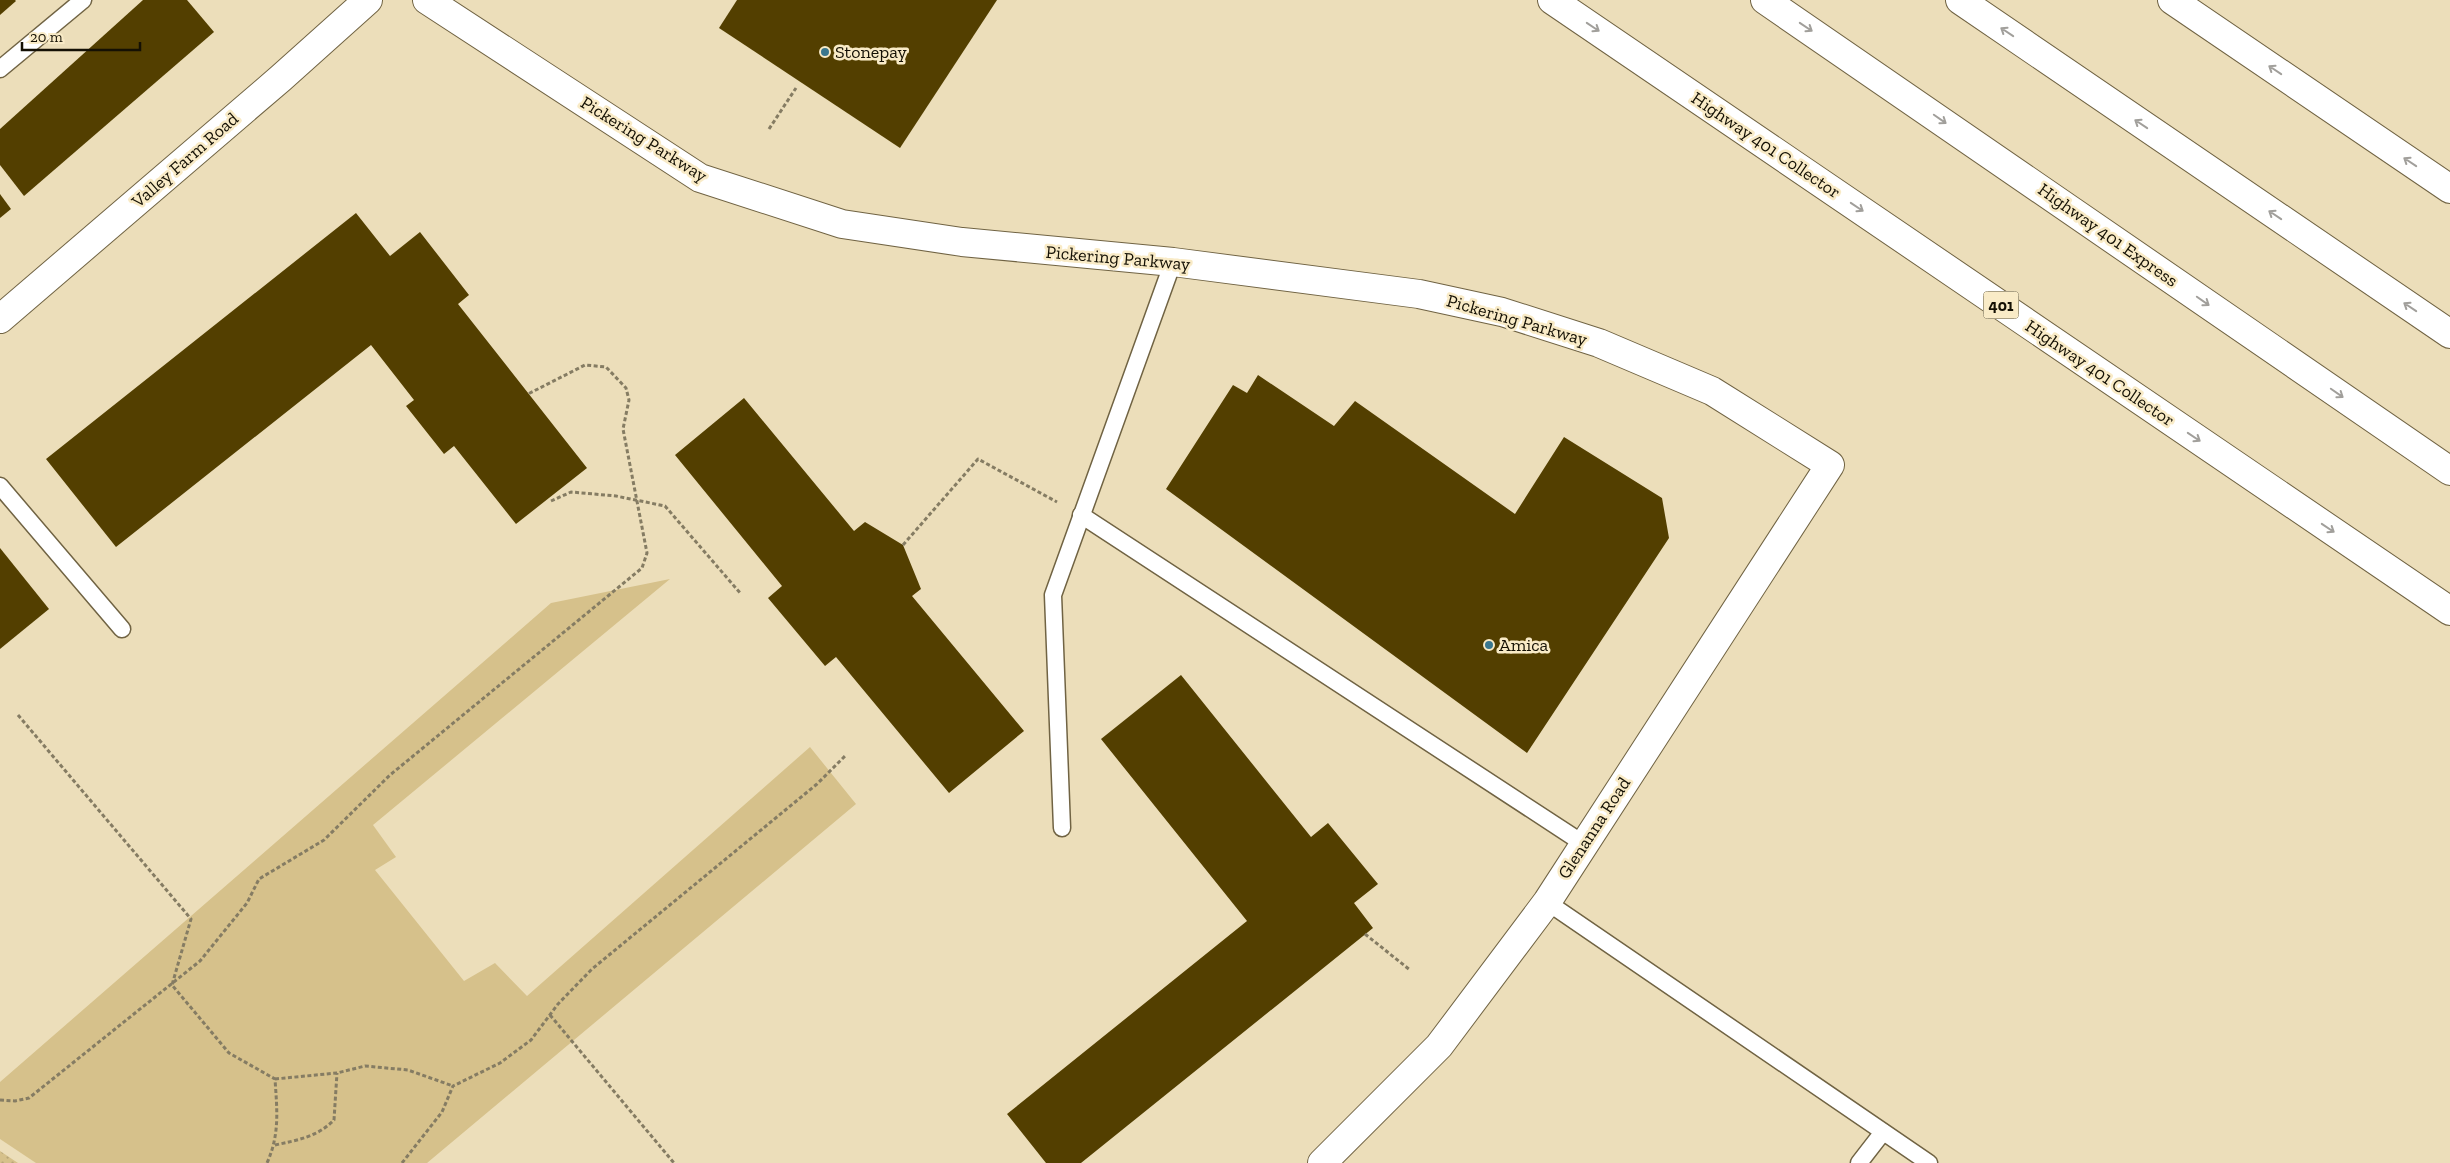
<svg xmlns="http://www.w3.org/2000/svg" width="2450" height="1163" font-family="'Zilla Slab',serif">
	<style>
		.grass { fill: url(#grass-dots) }
		.park { fill: #d6c18b }
		.building { fill: #533f00 }
		.lines { fill: none; stroke-linecap: round; stroke-linejoin: round }
		.lane-casing { stroke: #706343; stroke-width: 19 }
		.secondary-casing { stroke: #706343; stroke-width: 30 }
		.highway-casing { stroke: #706343; stroke-width: 30 }
		.path { stroke: #857c63; stroke-width: 3; stroke-dasharray: 4 2.5; stroke-linecap: butt }
		.lane { stroke: #fff; stroke-width: 16 }
		.secondary { stroke: #fff; stroke-width: 28 }
		.highway { stroke: #fff; stroke-width: 28 }
		.oneway { stroke: #a19f9b }
		.poi-dot { fill: #3a778e; stroke: #f9ebc7; stroke-width: 2 }
		.labels { text-anchor: middle; stroke-width: 5; stroke-linejoin: round; paint-order: stroke }
		.shield { fill: #f9ebc7; stroke: #59523e; stroke-width: 1 }
		.shield-label { font-size: 16px; font-weight: bold; fill: #141004 }
		.poi-label { font-size: 18px; fill: #141004; stroke: #f9ebc7; text-anchor: start }
		.street-label { font-size: 18px; fill: #141004; stroke: #f9ebc7 }
	</style>
	<defs>
		<pattern id="grass-dots" width="8" height="8" patternUnits="userSpaceOnUse" patternTransform="scale(1.25)"><rect width="8" height="8" fill="#d6c18b"/><path d="M2 2h.1M6 6h.1" fill="none" stroke="#b7a576" stroke-width="1.8" stroke-linecap="round"/></pattern>
	</defs>
	<rect width="100%" height="100%" fill="#ecdeba"/>
	<path class="grass" d="M0,1151L18,1163H0Z"/>
	<path class="park" d="M670,579L373,825L396,857L375,870L464,981L495,963L527,996L810,747L856,804L427,1163H36L0,1139V1082L551,603Z"/>
	<g class="building">
		<path d="M0,0H15L16,1L0,15Z"/>
		<path d="M143,0H187L214,32L24,196L0,165V129Z"/>
		<path d="M737,0H997L900,148L719,28Z"/>
		<path d="M0,194L11,209L0,218Z"/>
		<path d="M356,213L390,256L420,232L469,295L458,304L587,468L516,524L454,446L444,454L406,406L414,400L371,345L116,547L46,459Z"/>
		<path d="M1258,375L1334,426L1355,401L1515,514L1564,437L1662,498L1669,538L1527,753L1166,489L1233,385L1247,393Z"/>
		<path d="M744,398L854,531L865,522L903,545L921,589L912,596L1024,731L949,793L836,657L825,666L768,598L782,586L675,455Z"/>
		<path d="M0,548L49,609L0,649Z"/>
		<path d="M1181,675L1311,837L1328,823L1378,884L1354,903L1373,928L1081,1163H1046L1007,1114L1247,921L1101,739Z"/>
	</g>
	<g class="lines">
		<defs>
			<g id="lane">
				<path d="M0,69L83,0"/>
				<path d="M0,486L122,629"/>
				<path d="M1081,515L1584,844"/>
				<path d="M1062,828L1053,595L1173,262"/>
				<path d="M1547,902L1929,1163"/>
				<path d="M1859,1163L1883,1132"/>
			</g>
			<g id="secondary">
				<path d="M427,0L700,178L842,224L962,242L1173,262L1419,294L1502,312L1599,343L1712,391L1830,465L1547,902L1439,1046L1322,1163"/>
				<path d="M0,319L281,78L368,0"/>
			</g>
			<g id="highway">
				<path d="M1552,0L2450,611"/>
				<path d="M1765,0L2450,471"/>
				<path d="M1960,0L2450,334"/>
				<path d="M2172,0L2450,189"/>
			</g>
		</defs>
		<use href="#lane" class="lane-casing"/>
		<use href="#secondary" class="secondary-casing"/>
		<use href="#highway" class="highway-casing"/>
		<g class="path">
			<path d="M769,129L796,88"/>
			<path d="M551,501L571,492L616,496L665,506L741,594"/>
			<path d="M903,545L978,459L1057,502"/>
			<path d="M18,715L191,919L172,985L229,1053L275,1079C277,1110 280,1134 267,1163"/>
			<path d="M1365,934L1410,970"/>
			<path d="M550,1015L674,1163"/>
			<path d="M275,1079L337,1073L365,1066L408,1070L453,1086"/>
			<path d="M0,1100L15,1101L29,1098L200,961L247,903L259,879L324,840L390,775L642,568L647,553L623,429L629,400L626,388L606,367L585,365L528,394"/>
			<path d="M275,1145C298,1140 317,1137 334,1120L337,1073"/>
			<path d="M402,1163L442,1112L453,1086L500,1063L531,1040L558,1004L592,969L817,784L846,755"/>
		</g>
		<use href="#lane" class="lane"/>
		<use href="#secondary" class="secondary"/>
		<use href="#highway" class="highway"/>
	</g>
	<defs><path id="oneway-shaft" d="M-6 0H5M1.5-3L5.5 0L1.5 3" fill="none" stroke-width="1.6" stroke-linecap="round" stroke-linejoin="round" transform="scale(1.25)"/></defs>
	<g class="oneway">
		<use href="#oneway-shaft" transform="translate(1593 27) rotate(34)"/>
		<use href="#oneway-shaft" transform="translate(1806 27) rotate(34)"/>
		<use href="#oneway-shaft" transform="translate(2007 32) rotate(-146)"/>
		<use href="#oneway-shaft" transform="translate(2275 70) rotate(-146)"/>
		<use href="#oneway-shaft" transform="translate(1940 119) rotate(35)"/>
		<use href="#oneway-shaft" transform="translate(2141 124) rotate(-146)"/>
		<use href="#oneway-shaft" transform="translate(2410 162) rotate(-146)"/>
		<use href="#oneway-shaft" transform="translate(1857 207) rotate(34)"/>
		<use href="#oneway-shaft" transform="translate(2275 215) rotate(-146)"/>
		<use href="#oneway-shaft" transform="translate(2203 301) rotate(35)"/>
		<use href="#oneway-shaft" transform="translate(2410 307) rotate(-146)"/>
		<use href="#oneway-shaft" transform="translate(2337 393) rotate(35)"/>
		<use href="#oneway-shaft" transform="translate(2194 437) rotate(34)"/>
		<use href="#oneway-shaft" transform="translate(2328 528) rotate(34)"/>
	</g>
	<g class="poi-dot">
		<circle cx="825" cy="52" r="5"/>
		<circle cx="1489" cy="645" r="5"/>
	</g>
	<g class="labels">
		<rect class="shield" x="1983.5" y="291.5" width="35" height="27" rx="4"/>
		<g class="shield-label">
			<text x="2001" y="311">401</text>
		</g>
		<g class="poi-label">
			<text x="835" y="58">Stonepay</text>
			<text x="1499" y="651">Amica</text>
		</g>
		<g class="street-label">
			<text transform="translate(644 139) rotate(32)" y="6">Pickering Parkway</text>
			<text transform="translate(1766 145) rotate(34)" y="6">Highway 401 Collector</text>
			<text transform="translate(185 160) rotate(-41)" y="6">Valley Farm Road</text>
			<text transform="translate(2108 235) rotate(35)" y="6">Highway 401 Express</text>
			<text transform="translate(1118 258) rotate(5)" y="6">Pickering Parkway</text>
			<text transform="translate(1517 320) rotate(16)" y="6">Pickering Parkway</text>
			<text transform="translate(2100 373) rotate(34)" y="6">Highway 401 Collector</text>
			<text transform="translate(1594 828) rotate(-57)" y="6">Glenanna Road</text>
		</g>
	</g>
	<path d="M22 42v8h118v-8" fill="none" stroke="#141004" stroke-width="2.5"/>
	<text x="30" y="42" font-size="15" fill="#141004" stroke="#f9ebc7" stroke-width="4" paint-order="stroke">20 m</text>
</svg>
